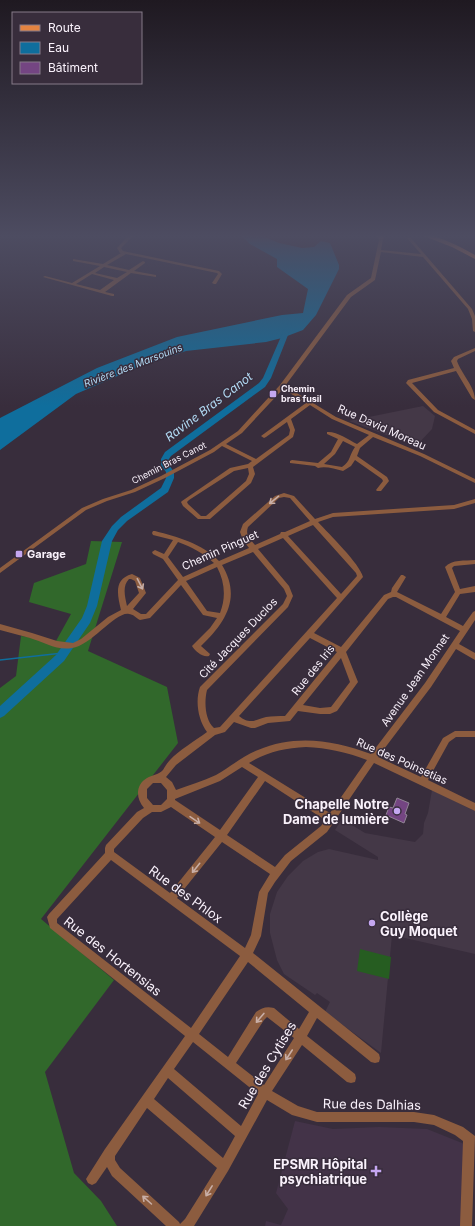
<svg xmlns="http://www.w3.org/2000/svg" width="475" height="1226" font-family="Inter,sans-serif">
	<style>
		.built { fill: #433348 }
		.education { fill: #443847 }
		.green { fill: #265d21 }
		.forest { fill: #31682b }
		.water { fill: #0f6e9d }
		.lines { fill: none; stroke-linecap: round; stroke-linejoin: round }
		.stream { stroke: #0f6e9d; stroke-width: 1.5 }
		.river { fill: #0f6e9d; fill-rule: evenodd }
		.building { fill: #744582; stroke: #928496 }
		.minor { fill: #8c5c3f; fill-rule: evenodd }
		.major { fill: #e48341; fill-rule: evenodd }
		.oneway { stroke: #c8aea6 }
		.poi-dot { fill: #c5a7f1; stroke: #382d3c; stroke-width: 1.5 }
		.labels { text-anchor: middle; stroke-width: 3; stroke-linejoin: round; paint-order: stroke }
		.far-poi-label { font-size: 9px; font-weight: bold; fill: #f9f1fb; stroke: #382d3c; text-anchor: start }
		.far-street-label { font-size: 9px; fill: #f9f1fb; stroke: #382d3c }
		.far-water-label { font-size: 10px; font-style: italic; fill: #b1d9f3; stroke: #382d3c }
		.street-label { font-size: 11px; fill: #f9f1fb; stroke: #382d3c }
		.poi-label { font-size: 11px; font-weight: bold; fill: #f9f1fb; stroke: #382d3c; text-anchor: start }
		.water-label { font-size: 12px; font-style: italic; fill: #b1d9f3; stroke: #382d3c }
		.near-poi-label { font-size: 13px; font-weight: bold; fill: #f9f1fb; stroke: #382d3c; text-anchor: end }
		.near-street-label { font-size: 13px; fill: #f9f1fb; stroke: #382d3c }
	</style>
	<rect width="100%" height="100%" fill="#382d3c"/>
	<path class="built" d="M295,1121L333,1129L379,1127L427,1129L462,1143L471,1150L467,1226H265L266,1221L281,1225L288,1209L276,1193Z"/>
	<g class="education">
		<path d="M423,406L435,416L432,429L416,446L349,421Z"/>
		<path d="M432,790L475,811V954L392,935L381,1053L325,1012L330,1002L317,993L315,995L284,974L277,960L270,933V914L277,892L288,876L303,861L318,852L329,849L378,860V857L335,830L342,819L365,833L415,842L423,834L424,823L428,813Z"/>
	</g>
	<path class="green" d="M360,949L391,957L389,979L357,971Z"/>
	<path class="forest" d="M91,541L122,542L88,651L167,687L178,743L41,919L114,980L45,1072L74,1173L101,1201L117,1226H0V688L16,676L21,636L56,641L71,614L29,602L34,583L86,564Z"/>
	<path class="water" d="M241,235H260L279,243L302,248L314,247L321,241L330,243L339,265V269L316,315L303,330L282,338L266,342L186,351L136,368L76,394L0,450V418L97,368L177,337L282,315L303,313L308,289L277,267V259L250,244Z"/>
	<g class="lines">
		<path class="stream" d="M0,660L63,653"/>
		<path class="river" d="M289,323L292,325L271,378L265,387L171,456L169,459V465L174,472V478L168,492L127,521L118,530L112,541L97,606L90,623L64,661L4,716L0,718V706L56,655L82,618L87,606L102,541L112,526L121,517L161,488L166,478V472L161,465V459L165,452L259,383L263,378L286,325Z"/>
	</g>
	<path class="building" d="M397,798L409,803L405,814L407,815L404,823L386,815L389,807L393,808Z"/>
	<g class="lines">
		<g class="minor">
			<path d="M129,235H134L121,248L123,251L219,271L222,274L216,284H214L212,283L218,274L217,273L126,254L107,265L129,270L143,261L145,262V263L134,271L156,275V277L131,273L105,292L114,294V296H112L43,277L45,276L72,283L100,266L73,261V259L103,264L121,253H120L117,248ZM104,267L127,272L117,278L95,273ZM92,274L114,280L100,290L76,284Z"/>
			<path d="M380,235H384L381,250L421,254L407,238L410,237L472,309L475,316V332L473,331L472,319L468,309L423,257L381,252L375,280L351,297L285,386L310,401H313V403L336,417L424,454L475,479V483L420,456L373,437L360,448L357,456L387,477L389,481L381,491H377L376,490L383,481L382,479L355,460L351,466L343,471C335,469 326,466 318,468L315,466L290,463V461L292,460L318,463L331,452L338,439L327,434V432C336,431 349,440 357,444L369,435L332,419L310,405L291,419L295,430L293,437L253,467L255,474L251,483L210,519H198L183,506L181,502L182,501L230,468L248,464L252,461L222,446L214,452L165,478L135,492L107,501L86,510L0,573V568L82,508L103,499L131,490L161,476L210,450L238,431L280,385L347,295L371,278ZM283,389L306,403L261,436L264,438L266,437L287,422L290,430L289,435L256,459L226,444L242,433ZM343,441L355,447C349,455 351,461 342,467L324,464L335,454ZM248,468L249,474L246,481L206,516H201L188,504L187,502L189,500L234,471Z"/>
			<path d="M475,348V351L458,359L457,361C461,373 475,387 475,400L472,398L456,371L412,383L438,410L475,430V434L434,412L406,383L408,380L454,368L451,361L454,357Z"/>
			<path d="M284,493L294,496L315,519L333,513L454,505L475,499V503L454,509L333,517L318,522C329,534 360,564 363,577L314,633L341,647L384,595L391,592L392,588L401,575H403L406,577L397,592L441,614L455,592L445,567C452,559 465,561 475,560V564L454,566L452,568L460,589L475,586V592L460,594L446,617L463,626L473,612L475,611V620L459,644L475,653V660L456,649L431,687L378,757L421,777L443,738L455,731H475V737H456L449,742L428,780L475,803V811L374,763L327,832L291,861L275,882L268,893L261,936L253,953L379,1054L380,1058L379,1062L375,1063L371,1062L317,1018L307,1036L355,1074L356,1078L355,1082L351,1083L347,1082L302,1045L272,1091L298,1106L317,1112H414L434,1115L463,1127L475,1136L472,1226H460L463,1141L455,1135L434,1125L414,1122H317L292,1115L267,1100L228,1171L194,1226H166L112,1176L107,1167L96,1183L92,1185L88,1183L86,1179L105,1149L185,1036L50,928L47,917L49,914L105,853V848L106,845L137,812L144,808C136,799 135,785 147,778C152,775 158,775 163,770C165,767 167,763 170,760C178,751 196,740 207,732C198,720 195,701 200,687L283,604L287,596L284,589L253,552L222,565C242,598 225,623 201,646L210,654L209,656C203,658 195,651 192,646L210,628L217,618L203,615L181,585L150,618L140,620C136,618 133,614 129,614C116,611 91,646 72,648C58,651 43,642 30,638C20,635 10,633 0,630V624L32,633L57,641L73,643L81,639L108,617L121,610C117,594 114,579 132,574L140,578L146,593L133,609L141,614H146L178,580L163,559L153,554L152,552L155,550L164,554L173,540L153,535L152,533L153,531H155C178,537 201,543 219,561L249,548L243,540L240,532L243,524L275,496ZM284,497L290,498L310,521L285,532H281L280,534L255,545C250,539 245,535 248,527L279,498ZM313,525L356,573L357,576L341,594L288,536ZM283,538L337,598L220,727L214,728C205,720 204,702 207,690L288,607L293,596L289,586L258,549ZM178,542C192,547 203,553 214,563L183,577L168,557ZM217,567C225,582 226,598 220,613L207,611L186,581ZM129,579H131L135,581L139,593L127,606C125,597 122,586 129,579ZM393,597H396L460,631L425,683L371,754C334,740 295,734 258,750C243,756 230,767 216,775C203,781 189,785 176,790L172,782L166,777L176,765L215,735L225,732L234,722L251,728H255L268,723L290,721L298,711L320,714H330L337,711L358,682L346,652L388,599ZM310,638L337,652L285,716C279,716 272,716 266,717C255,720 250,725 239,716ZM341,658L350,682L331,707L320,708L303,705ZM306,747C327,748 347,752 367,760L330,813L249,763C267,752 285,748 306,747ZM242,767L258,777L220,830L175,800V799L220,781ZM265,781L325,820L321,826L285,855L275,867L227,835ZM153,783H161L167,790V799L161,805H153L147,798V789ZM171,807L215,837L170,893L114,852V849L143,818L152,812H161ZM222,842L270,874L259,892L251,935L245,948L177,898ZM111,860L240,956L191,1028L57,923V919ZM248,962L309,1012L299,1029L274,1008C266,1006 262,1008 256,1012L228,1057L199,1034ZM267,1017L294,1038L264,1085L236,1063L264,1020ZM193,1042L258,1094L241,1126L174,1069ZM168,1078L235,1136L223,1158L154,1099ZM147,1108L217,1168L185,1219L180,1224L179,1222L120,1168L115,1160V1156Z"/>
		</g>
		<g class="major">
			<path d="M376,235H381L384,238L379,239Z"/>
			<path d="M421,235C440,235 458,246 475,255V259L452,247Z"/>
		</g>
	</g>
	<defs><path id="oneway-shaft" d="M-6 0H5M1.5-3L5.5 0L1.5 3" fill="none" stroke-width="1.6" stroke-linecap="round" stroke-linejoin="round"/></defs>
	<g class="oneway">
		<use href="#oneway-shaft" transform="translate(274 500) rotate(141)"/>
		<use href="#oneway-shaft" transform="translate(140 584) rotate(63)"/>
		<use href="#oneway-shaft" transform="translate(195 820) rotate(34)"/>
		<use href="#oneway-shaft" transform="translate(196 868) rotate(129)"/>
		<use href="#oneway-shaft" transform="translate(260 1018) rotate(130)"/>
		<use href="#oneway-shaft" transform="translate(289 1055) rotate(123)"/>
		<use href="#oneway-shaft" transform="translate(209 1191) rotate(122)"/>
		<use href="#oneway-shaft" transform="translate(147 1200) rotate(-138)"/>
	</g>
	<linearGradient id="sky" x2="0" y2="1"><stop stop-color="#1f1921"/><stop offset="0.58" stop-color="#4d4c61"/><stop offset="1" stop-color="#4d4c61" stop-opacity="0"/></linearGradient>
	<rect width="475" height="407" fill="url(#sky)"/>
	<g class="poi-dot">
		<rect x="269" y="390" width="8" height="8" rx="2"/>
		<rect x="15" y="550" width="8" height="8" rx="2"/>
		<circle cx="397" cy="811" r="4"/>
		<circle cx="372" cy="923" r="4"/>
		<path d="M374 1165h4v4h4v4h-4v4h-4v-4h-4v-4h4z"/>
	</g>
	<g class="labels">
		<g class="far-poi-label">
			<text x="281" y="392">Chemin<tspan x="281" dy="10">bras fusil</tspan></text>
		</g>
		<g class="far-street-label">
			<text transform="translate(169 463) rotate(-27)" y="3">Chemin Bras Canot</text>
		</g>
		<g class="far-water-label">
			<text transform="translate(133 365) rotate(-21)" y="4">Rivière des Marsouins</text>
		</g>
		<g class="street-label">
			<text transform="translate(382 427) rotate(24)" y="4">Rue David Moreau</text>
			<text transform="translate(220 550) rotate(-24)" y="4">Chemin Pinguet</text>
			<text transform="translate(238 638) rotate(-46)" y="4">Cité Jacques Duclos</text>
			<text transform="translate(313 670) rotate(-51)" y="4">Rue des Iris</text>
			<text transform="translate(415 680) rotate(-55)" y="4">Avenue Jean Monnet</text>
			<text transform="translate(402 761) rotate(24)" y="4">Rue des Poinsetias</text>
		</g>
		<g class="poi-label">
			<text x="27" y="558">Garage</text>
		</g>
		<g class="water-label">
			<text transform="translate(209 407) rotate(-37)" y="4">Ravine Bras Canot</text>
		</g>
		<g class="near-poi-label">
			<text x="389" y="809">Chapelle Notre<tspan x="389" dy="15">Dame de lumière</tspan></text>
			<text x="380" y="921" text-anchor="start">Collège<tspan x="380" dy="15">Guy Moquet</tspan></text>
			<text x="367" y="1169">EPSMR Hôpital<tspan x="367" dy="15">psychiatrique</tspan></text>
		</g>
		<g class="near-street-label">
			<text transform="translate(186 894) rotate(36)" y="5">Rue des Phlox</text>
			<text transform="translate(113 956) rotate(38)" y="5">Rue des Hortensias</text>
			<text transform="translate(267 1065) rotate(-59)" y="5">Rue des Cytises</text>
			<text transform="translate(372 1104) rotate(1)" y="5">Rue des Dalhias</text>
		</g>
	</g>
	<rect x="12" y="12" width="130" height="72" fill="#382d3c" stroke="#857b88"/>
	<rect x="20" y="25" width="20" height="6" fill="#e48341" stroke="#857b88"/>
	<text x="48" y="32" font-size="12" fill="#f9f1fb">Route</text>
	<rect x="20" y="42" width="20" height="12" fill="#0f6e9d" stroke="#857b88"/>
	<text x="48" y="52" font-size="12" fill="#f9f1fb">Eau</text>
	<rect x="20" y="62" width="20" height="12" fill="#744582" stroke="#857b88"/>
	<text x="48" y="72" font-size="12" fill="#f9f1fb">Bâtiment</text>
</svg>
